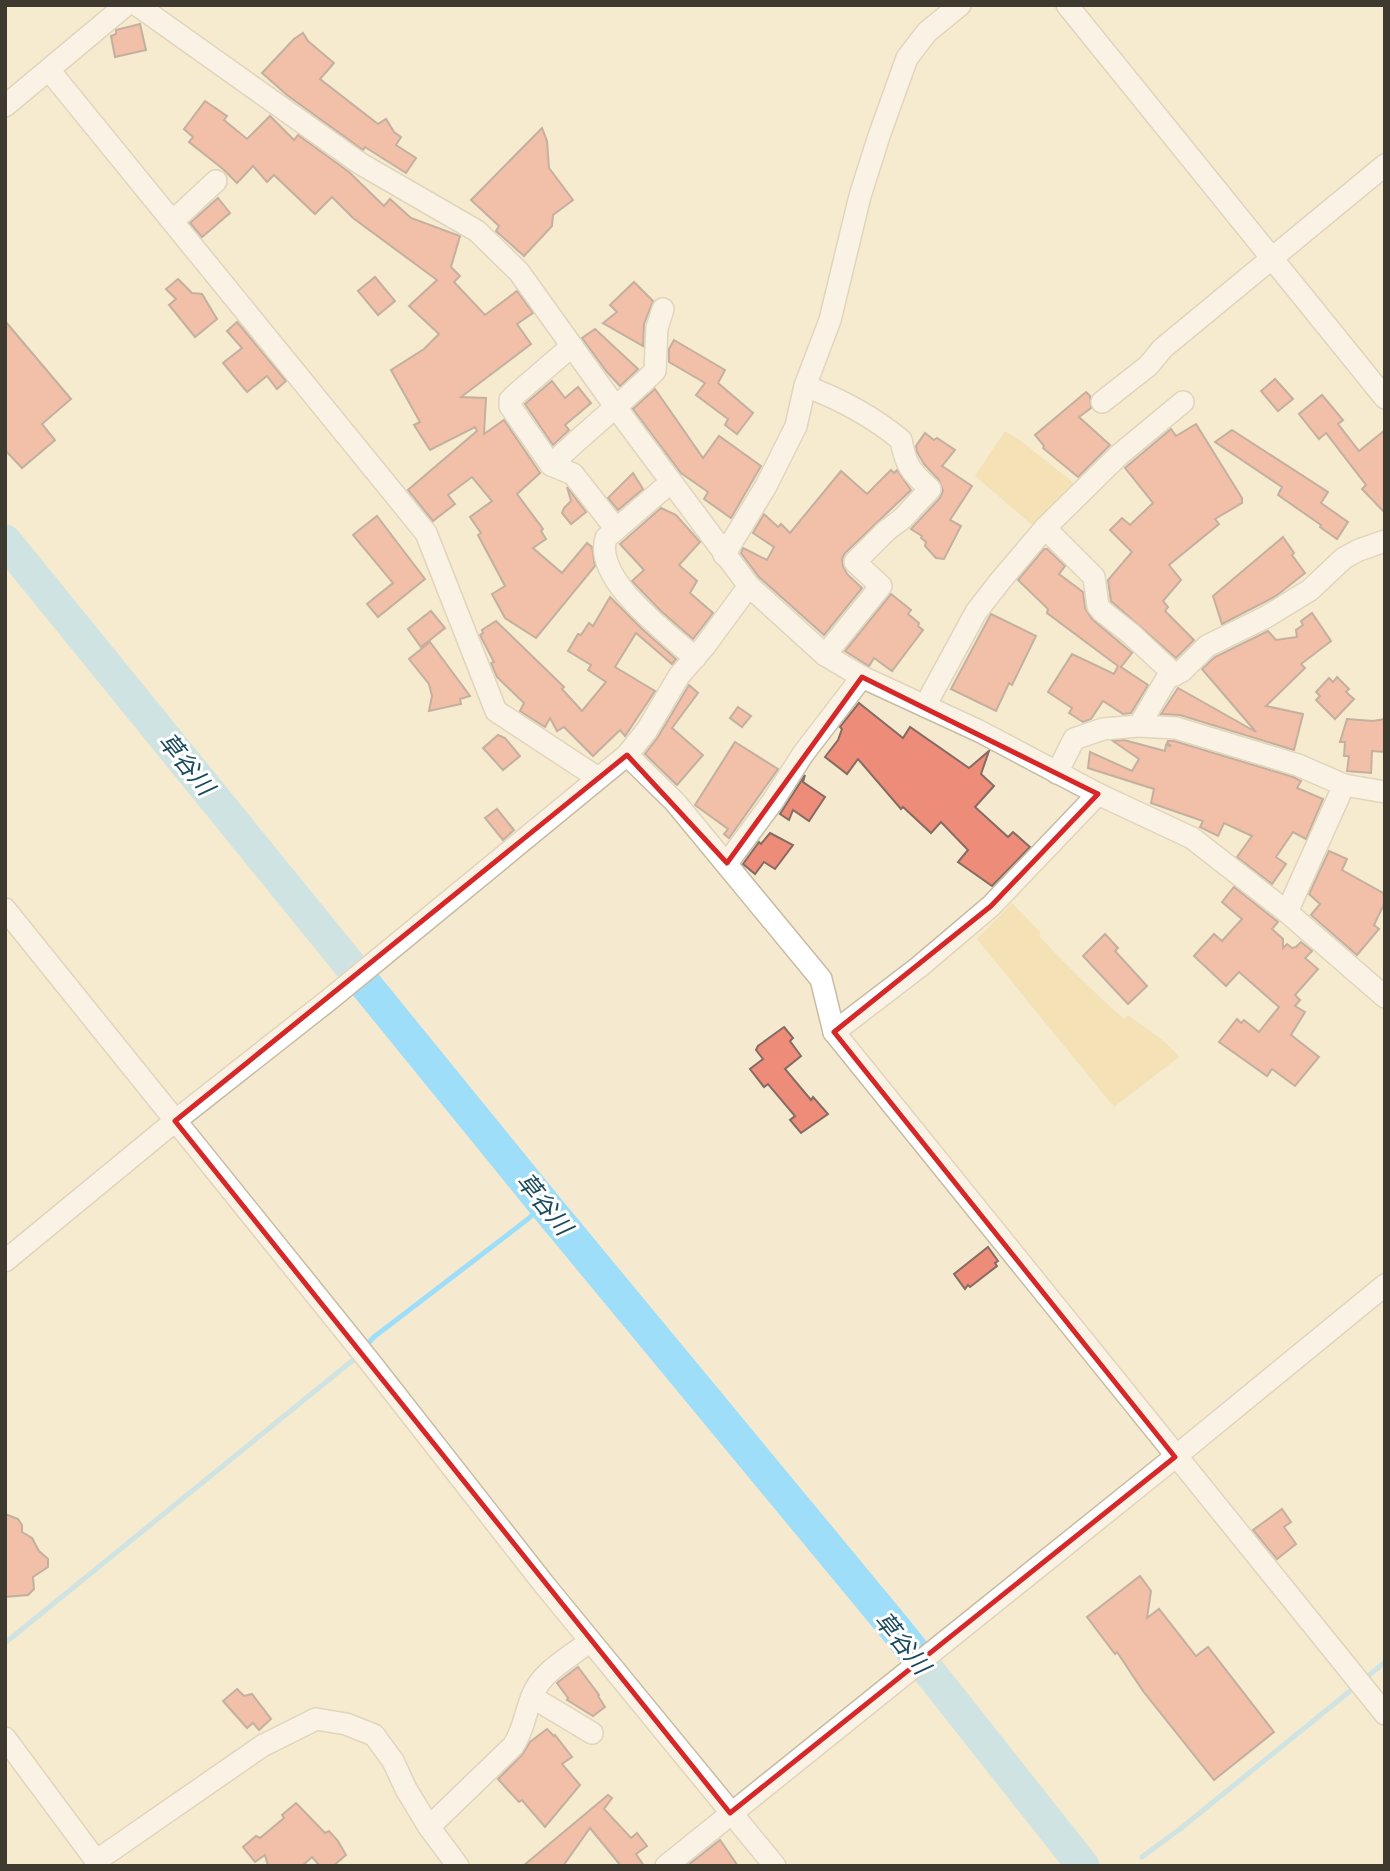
<svg xmlns="http://www.w3.org/2000/svg" width="1390" height="1871" font-family="Ubuntu,'Noto Sans JP',sans-serif">
	<style>
		.green { fill: #f2d795 }
		.lines { fill: none; stroke-linecap: round; stroke-linejoin: round }
		.stream { stroke: #9fdef9; stroke-width: 5 }
		.river { stroke: #9fdef9; stroke-width: 33 }
		.building { fill: #ee8c7a; stroke: #866a64; stroke-width: 2 }
		.minor-casing { stroke: #c7bca3; stroke-width: 24 }
		.minor { stroke: #fff; stroke-width: 21 }
		.marked { fill: none; stroke: #d62828; stroke-width: 5; stroke-linejoin: round }
		.labels { text-anchor: middle; stroke-width: 6; stroke-linejoin: round; paint-order: stroke }
		.water-label { font-size: 24px; font-style: italic; fill: #194a5d; stroke: #fff }
	</style>
	<rect width="100%" height="100%" fill="#f5eacf"/>
	<g class="green">
		<path d="M1005,431L1021,441L1080,488L1037,529L975,476Z"/>
		<path d="M1012,903L1041,933L1039,936C1066,965 1094,993 1124,1019L1128,1015C1145,1028 1166,1040 1179,1057L1114,1107L977,939Z"/>
	</g>
	<g class="lines">
		<g class="stream">
			<path d="M364,1348L374,1337L528,1219L544,1204"/>
			<path d="M5,1643L358,1356"/>
			<path d="M1363,1680L1385,1662"/>
			<path d="M1142,1857L1180,1829L1355,1687"/>
		</g>
		<path class="river" d="M5,541L544,1204L898,1632L1083,1866"/>
	</g>
	<g class="building">
		<path d="M140,24L146,50L115,57L111,36L116,34V30Z"/>
		<path d="M303,33L308,41L334,63L320,79L378,124L386,119L394,132L401,137L396,145L416,158L406,173L365,147L363,150L287,95L262,73L294,39Z"/>
		<path d="M205,101L227,116L224,120L247,139L270,116L294,140L298,135L349,172L384,206L390,199L411,218L460,236L451,267L460,276L454,282L485,315L517,291L533,313L517,324L531,344L461,397L486,398L484,434L504,420L540,473L517,494L543,529L541,531L546,539L533,548L562,573L587,543L592,547L595,566L536,638L505,618L492,594L505,586L478,535L481,533L470,517L492,501L472,477L448,495L455,504L433,521L408,490L477,431L475,427L430,450L414,425L420,422L391,370L424,349L439,334L409,306L437,280L353,218L332,197L315,214L274,175L267,182L253,166L237,183L223,169L189,142L193,137L184,129Z"/>
		<path d="M542,128L547,141L549,168L573,200L553,215L552,226L524,256L496,231L499,226L471,200Z"/>
		<path d="M218,198L230,213L202,237L190,223Z"/>
		<path d="M375,277L395,301L378,315L358,291Z"/>
		<path d="M178,279L192,293L202,294L217,319L195,337L169,305L176,299L166,289Z"/>
		<path d="M634,282L653,301L644,324L643,346L603,323L617,312L610,305Z"/>
		<path d="M5,321L71,399L42,424L55,440L22,468L5,450Z"/>
		<path d="M237,322L286,381L277,389L267,376L247,392L223,363L242,348L227,331Z"/>
		<path d="M595,329L638,369L620,386L607,372L582,338Z"/>
		<path d="M674,340L725,370L718,383L753,413L737,434L725,425L728,419L696,395L705,383L669,362V349Z"/>
		<path d="M1275,379L1293,399L1278,411L1261,391Z"/>
		<path d="M552,381L565,398L578,387L591,403L565,425L569,430L553,445L525,404Z"/>
		<path d="M655,389L703,458L719,436L761,466L731,518L704,499L708,492L681,473L633,409Z"/>
		<path d="M1086,392L1090,396L1091,408L1079,417L1110,445L1078,477L1043,448L1044,446L1035,435Z"/>
		<path d="M1322,395L1343,420L1338,424L1359,451L1385,430V513L1362,489L1366,485L1326,433L1319,439L1299,414Z"/>
		<path d="M1196,424L1242,498V503L1215,519L1219,524L1169,565L1181,580L1163,601L1168,607L1165,611L1194,640L1176,658L1111,601L1108,580L1132,552L1110,530L1122,518L1130,525L1153,503L1125,468L1171,429L1176,436Z"/>
		<path d="M1232,430L1328,492L1321,503L1348,522L1337,539L1320,527L1321,525L1278,495L1282,487L1215,442Z"/>
		<path d="M925,433L934,440L937,438L955,450L942,466L972,486L950,520L961,526L944,559L936,558L925,546L926,542L921,538L922,536L911,529L940,498L943,491L939,480L924,464L917,452L916,446Z"/>
		<path d="M891,470L894,473L897,470L911,490L845,553L842,559L843,566L847,574L862,588L824,635L759,577L741,553L743,548L767,560L774,547L753,533L764,514L778,527L781,524L790,533L841,471L867,494Z"/>
		<path d="M633,473L643,489L618,510L608,498Z"/>
		<path d="M567,487L586,512L571,524L562,513L564,508L571,501Z"/>
		<path d="M661,508L676,515L700,542L679,565L697,581L690,593L713,613L693,639L661,611L632,581L644,570L620,544Z"/>
		<path d="M377,516L425,579L378,617L367,604L393,583L353,535Z"/>
		<path d="M1283,537L1294,553L1292,555L1305,573L1276,596L1222,624L1213,596Z"/>
		<path d="M1044,549H1047L1065,566L1059,574L1083,592L1085,608L1092,619L1132,653L1121,667L1148,685L1131,713L1123,714L1103,701L1091,719L1083,722L1069,713L1072,708L1048,692L1072,654L1114,674L1118,666L1047,613L1048,609L1018,580Z"/>
		<path d="M891,594L911,610L908,614L919,623L918,626L923,630L892,671L874,658L869,666L845,651Z"/>
		<path d="M610,597L642,629L676,659L672,664L636,633L615,667L655,691L625,736L620,730L593,756L564,727L557,731L550,718L545,727L520,711L524,703L497,677L491,663L494,662L480,635L483,633L482,630L496,621L564,687L562,689L582,711L606,682L588,670L591,665L568,651L578,634L581,635L589,623L593,626Z"/>
		<path d="M431,611L445,628L421,647L408,629Z"/>
		<path d="M1312,613L1331,641L1301,664L1305,668L1266,706L1303,714L1294,750L1180,715L1161,714L1178,688L1256,732L1202,669L1215,657L1268,631L1276,640L1297,637L1296,630L1303,625L1301,621Z"/>
		<path d="M991,614L1036,636L1012,685L1009,683L996,711L951,689Z"/>
		<path d="M430,642L470,696L460,699L461,704L429,711L432,696L429,684L409,659Z"/>
		<path d="M1337,677L1349,689L1346,692L1354,699L1335,719L1316,700L1320,696L1316,692L1329,678L1333,682Z"/>
		<path d="M689,685L698,693L672,728L703,755L677,785L645,754L658,737Z"/>
		<path d="M859,703L903,738L910,727L969,768L989,751L981,774L994,786L975,807L1008,837L1013,832L1030,847L992,886L958,862L968,850L941,822L931,833L903,807L901,809L858,759L847,774L825,757L838,740L842,729L840,727Z"/>
		<path d="M738,707L751,716L742,727L730,718Z"/>
		<path d="M1347,719L1373,721L1385,719V752L1372,751L1371,773L1347,771L1349,756H1344L1345,742H1340Z"/>
		<path d="M498,735L505,738L520,756L503,770L483,748Z"/>
		<path d="M1124,740L1165,751L1166,745L1171,746L1167,743L1168,741H1174L1293,777L1301,781L1297,788L1323,799L1306,839L1293,832L1276,857L1286,864L1272,884L1237,857L1252,836L1224,823L1218,836L1200,827L1203,821L1151,803L1154,789L1088,768L1090,752L1132,771L1139,759L1113,741Z"/>
		<path d="M735,742L778,769L729,838L724,834L728,829L695,805Z"/>
		<path d="M805,775L803,782L825,797L809,821L793,810L789,820L780,814Z"/>
		<path d="M497,809L514,830L503,840L485,818Z"/>
		<path d="M770,833L793,845L775,869L764,862L755,874L743,864L759,842L761,844Z"/>
		<path d="M1329,851L1347,859L1342,870L1385,894V902L1374,925L1379,929L1357,955L1311,915L1320,904L1309,894Z"/>
		<path d="M1234,887L1278,922L1272,929L1283,939V948L1287,944L1292,948L1296,947L1301,942L1312,951L1305,958L1318,969L1295,995L1300,1000L1295,1006L1305,1012L1291,1035L1319,1057L1295,1086L1272,1069L1267,1076L1219,1042L1237,1019L1241,1023L1244,1020L1259,1032L1279,1007L1239,972L1226,986L1194,956L1214,934L1222,941L1242,919L1222,902Z"/>
		<path d="M1105,934L1118,948L1115,951L1147,986L1128,1004L1083,956Z"/>
		<path d="M784,1027L793,1038L790,1041L801,1056L785,1069L811,1100L813,1097L828,1114L801,1133L790,1120L795,1116L768,1084L764,1087L750,1069L763,1059L756,1050L758,1046Z"/>
		<path d="M988,1247L998,1261L995,1263L997,1266L970,1287L968,1285L965,1289L954,1274Z"/>
		<path d="M1282,1509L1291,1522L1284,1527L1296,1544L1277,1559L1253,1530Z"/>
		<path d="M5,1514L18,1519L22,1525V1532L32,1538L39,1551L48,1559V1567L33,1577L34,1589L28,1595L5,1597Z"/>
		<path d="M1140,1576L1151,1591L1147,1618L1159,1609L1196,1656L1208,1647L1274,1732L1214,1780L1143,1691L1117,1652L1115,1654L1087,1617Z"/>
		<path d="M578,1667L599,1695L598,1696L605,1707L593,1716L567,1700L568,1698L557,1683Z"/>
		<path d="M237,1689L244,1696L252,1694L271,1719L259,1730L253,1723L247,1728L223,1701Z"/>
		<path d="M547,1729L554,1736L555,1735L572,1757L562,1764L580,1785L545,1827L522,1800L519,1802L498,1779L522,1755L530,1742Z"/>
		<path d="M608,1795L612,1798L604,1809L631,1838L637,1833L647,1846L636,1854L644,1866H621L590,1828L563,1866H523Z"/>
		<path d="M296,1803L325,1833L329,1831L338,1841L346,1855L333,1866H320L312,1857L302,1866H268L265,1855L255,1862L243,1847L256,1836L260,1838L284,1818L282,1815Z"/>
		<path d="M720,1840L738,1866H687Z"/>
	</g>
	<g class="lines">
		<defs>
			<g id="minor">
				<path d="M137,5L361,164L477,231L519,272L617,409L749,586L825,655L862,677L979,731L1098,794L1192,838L1287,912L1385,997"/>
				<path d="M1067,5L1385,398"/>
				<path d="M49,70L426,533L496,711L598,778"/>
				<path d="M5,106L126,5"/>
				<path d="M173,221L216,181"/>
				<path d="M572,346L515,395L510,400V406L551,465L573,474L616,529"/>
				<path d="M805,386C840,399 872,416 901,440C906,466 910,471 930,489L903,518L886,531L855,562L881,586L825,655"/>
				<path d="M1102,402L1148,366L1163,348L1385,165"/>
				<path d="M551,465C585,432 621,404 655,371L657,328L663,309"/>
				<path d="M671,482L606,538C593,580 668,633 695,658"/>
				<path d="M1045,528L1094,577L1098,606L1102,611L1131,634L1175,675"/>
				<path d="M724,555L766,486L796,426L805,386L830,320L860,196L879,136L907,58L927,32L960,5"/>
				<path d="M925,706L976,612L1001,580L1045,528L1119,455L1183,402"/>
				<path d="M1139,726L1176,728L1298,765L1344,785"/>
				<path d="M627,755L675,802L821,979L834,1032L1385,1714"/>
				<path d="M1057,773L1074,739L1103,729L1139,726L1167,678L1182,671L1207,646L1266,617L1310,590L1344,558L1359,550L1385,541"/>
				<path d="M727,863L773,801L803,754L862,677"/>
				<path d="M5,909L370,1362L543,1583L775,1866"/>
				<path d="M1287,912L1344,785L1385,792"/>
				<path d="M834,1032L919,967L991,906L1098,794"/>
				<path d="M5,1261L175,1121L330,999L627,755L647,730L679,676L704,647L749,586"/>
				<path d="M532,1697L592,1733"/>
				<path d="M5,1738L100,1866"/>
				<path d="M429,1827L513,1746C524,1730 525,1712 533,1694C542,1671 572,1656 590,1641"/>
				<path d="M96,1861L262,1746L316,1719L346,1724L374,1735L393,1761L406,1789L429,1827L458,1866"/>
				<path d="M666,1866L1175,1457L1385,1285"/>
			</g>
		</defs>
		<use href="#minor" class="minor-casing"/>
		<use href="#minor" class="minor"/>
	</g>
	<path d="M0 0H1390V1871H0ZM862,677L1098,794L991,906L834,1032L1175,1457L730,1813L175,1121L627,755L727,863Z" fill="#f5eacf" fill-opacity=".55" fill-rule="evenodd"/>
	<path class="marked" d="M862,677L1098,794L991,906L834,1032L1175,1457L730,1813L175,1121L627,755L727,863Z"/>
	<g class="labels">
		<g class="water-label">
			<text transform="translate(186 764) rotate(51)" y="8">草谷川</text>
			<text transform="translate(544 1204) rotate(51)" y="8">草谷川</text>
			<text transform="translate(902 1643) rotate(51)" y="8">草谷川</text>
		</g>
	</g>
	<rect width="1390" height="1871" fill="none" stroke="#3e3a2f" stroke-width="14"/>
</svg>
